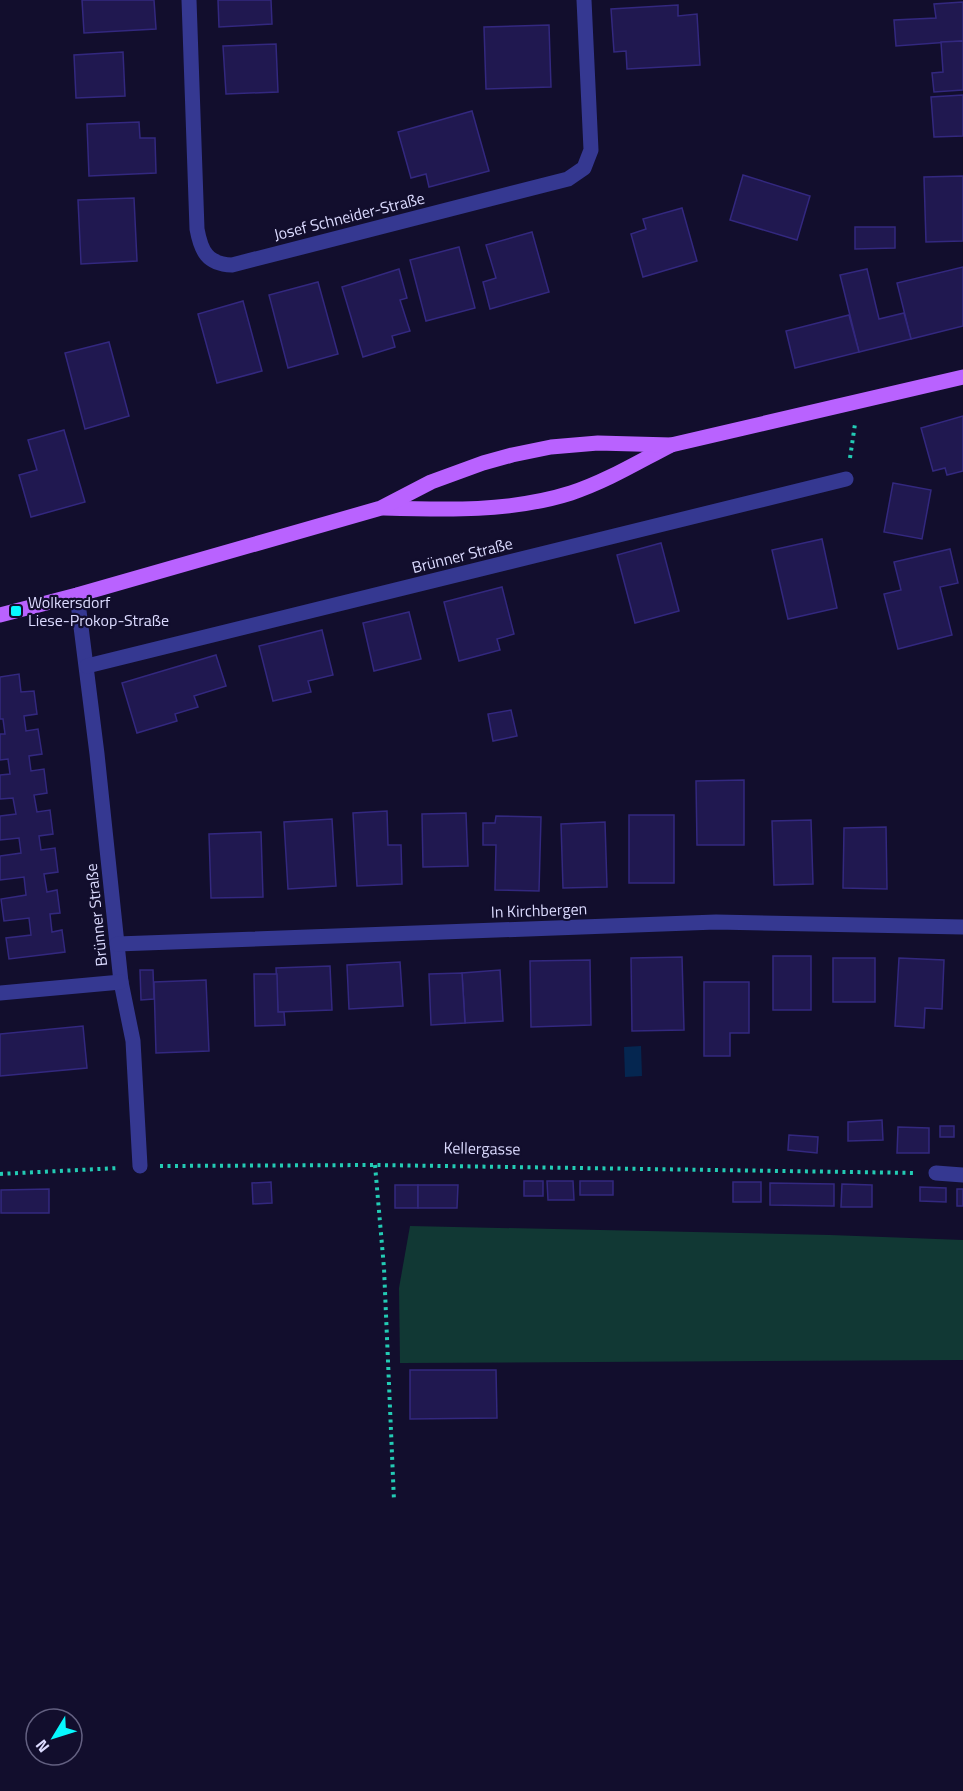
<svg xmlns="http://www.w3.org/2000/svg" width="963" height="1791" font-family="'Titillium Web',sans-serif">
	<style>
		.green { fill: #113834 }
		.water { fill: #052650 }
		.building { fill: #201850; stroke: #33287f; stroke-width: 1.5 }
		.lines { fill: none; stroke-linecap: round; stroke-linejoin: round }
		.path { stroke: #23cbb4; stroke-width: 4; stroke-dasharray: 3 4.5; stroke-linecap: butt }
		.minor { stroke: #353891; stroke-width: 15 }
		.primary { stroke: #b962ff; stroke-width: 15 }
		.poi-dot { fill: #07f8ff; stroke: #120e2d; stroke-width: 2 }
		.labels { text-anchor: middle; stroke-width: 4.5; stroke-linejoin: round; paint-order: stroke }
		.street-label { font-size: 16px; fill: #dcdbff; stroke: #120e2d }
		.poi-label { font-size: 16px; fill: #dcdbff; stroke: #120e2d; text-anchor: start }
	</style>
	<rect width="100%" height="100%" fill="#120e2d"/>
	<path class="green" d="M410,1226L830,1235L963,1240V1360L400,1363L399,1288Z"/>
	<path class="water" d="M641,1046L642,1076L625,1077L624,1047Z"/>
	<g class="building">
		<path d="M82,0H154L156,29L84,33Z"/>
		<path d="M218,0H271L272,24L219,27Z"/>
		<path d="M963,2V41L896,46L894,20L936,18L934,4Z"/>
		<path d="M678,5V16L697,14L700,65L627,69L626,51L614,52L611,9Z"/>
		<path d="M549,25L551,87L486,89L484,27Z"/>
		<path d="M963,41V90L934,92L932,73L943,72L941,42Z"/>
		<path d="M276,44L278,92L226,94L223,46Z"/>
		<path d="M123,52L125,96L76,98L74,55Z"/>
		<path d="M963,95V136L934,137L931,97Z"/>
		<path d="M472,111L489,171L429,187L426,174L411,178L398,132Z"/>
		<path d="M139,122L140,138H155L156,173L89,176L87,124Z"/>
		<path d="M743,175L810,196L797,240L730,220Z"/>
		<path d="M963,176V241L926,242L924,177Z"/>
		<path d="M134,198L137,261L81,264L78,200Z"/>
		<path d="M682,208L697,261L643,277L631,234L646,229L643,219Z"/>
		<path d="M855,227H895V248L855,249Z"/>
		<path d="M532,232L549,292L490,309L483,282L496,278L486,245Z"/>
		<path d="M459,247L475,308L426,321L410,260Z"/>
		<path d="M963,267V326L911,339L897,283Z"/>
		<path d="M399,269L407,298L400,300L410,331L392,336L395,347L363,357L342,287Z"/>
		<path d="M867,269L879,319L904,313L911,339L859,352L840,275Z"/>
		<path d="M318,282L338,354L288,368L269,295Z"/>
		<path d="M243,301L262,371L217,383L198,314Z"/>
		<path d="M849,315L859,352L795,368L786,331Z"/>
		<path d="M109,342L129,416L85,429L65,353Z"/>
		<path d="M963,416V471L947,475L945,468L933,471L921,428Z"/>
		<path d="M64,430L85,502L31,517L19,475L37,470L28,440Z"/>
		<path d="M893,483L931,490L922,539L884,532Z"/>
		<path d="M822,539L837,608L788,619L772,550Z"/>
		<path d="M661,543L679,611L635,623L617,555Z"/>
		<path d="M950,549L958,583L940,587L952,635L898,649L884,594L901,590L894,562Z"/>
		<path d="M502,587L514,634L497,639L500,650L459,661L444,602Z"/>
		<path d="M409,612L421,659L374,671L363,623Z"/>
		<path d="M322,630L333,675L308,681L311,692L273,701L259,646Z"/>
		<path d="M216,655L226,686L194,696L198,707L175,714L177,721L137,733L122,683Z"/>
		<path d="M19,674L21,692L34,691L37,714L24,716L26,731L38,729L42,754L29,756L31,771L44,769L47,793L34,795L37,812L50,810L53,834L39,836L41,850L55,848L58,872L44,874L47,892L57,890L60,913L50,914L52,932L62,930L65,952L9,959L6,938L31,935L29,918L4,921L1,899L26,895L24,877L0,880V856L21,853L19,838L0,840V816L16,814L13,798L0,799V775L10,774L8,759L0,760V734H5L3,719H0V677Z"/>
		<path d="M511,710L517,736L493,741L488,714Z"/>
		<path d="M744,780V845H697L696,781Z"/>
		<path d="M387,811L388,845H401L402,884L357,886L353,813Z"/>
		<path d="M466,813L468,866L423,867L422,814Z"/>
		<rect x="629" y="815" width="45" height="68"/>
		<path d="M496,816L541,817L539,891L495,890L496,845H483V823H495Z"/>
		<path d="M332,819L336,886L288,889L284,822Z"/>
		<path d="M811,820L813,884L774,885L772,821Z"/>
		<path d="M605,822L607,887L563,888L561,824Z"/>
		<path d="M886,827L887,889L843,888L844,828Z"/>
		<path d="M261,832L263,897L211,898L209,834Z"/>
		<rect x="773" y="956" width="38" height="54"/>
		<path d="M682,957L684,1030L632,1031L631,958Z"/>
		<rect x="833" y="958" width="42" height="44"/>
		<path d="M899,958L944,960L942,1009L925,1008L924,1028L895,1026Z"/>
		<path d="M590,960L591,1025L531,1027L530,961Z"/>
		<path d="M400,962L403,1006L349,1009L347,965Z"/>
		<path d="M330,966L332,1010L278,1012L276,968Z"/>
		<path d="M140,970H153L154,999L141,1000Z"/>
		<path d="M500,970L503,1021L465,1023L462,973Z"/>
		<path d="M462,973L465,1023L431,1025L429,974Z"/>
		<path d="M254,974H277L278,1012H284L285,1025L255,1026Z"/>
		<path d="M206,980L209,1051L156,1053L154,982Z"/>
		<path d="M704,982H749V1033H730V1056H704Z"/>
		<path d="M83,1026L87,1068L0,1076V1034Z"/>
		<path d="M882,1120L883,1140L848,1141V1122Z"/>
		<rect x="940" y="1126" width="14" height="11"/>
		<path d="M898,1127L929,1128V1153H897Z"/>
		<path d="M789,1135L818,1137L817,1153L788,1150Z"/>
		<rect x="524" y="1181" width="19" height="15"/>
		<path d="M547,1181H573L574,1200H548Z"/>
		<rect x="580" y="1181" width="33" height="14"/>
		<path d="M271,1182L272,1203L253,1204L252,1183Z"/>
		<rect x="733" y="1182" width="28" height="20"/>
		<path d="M770,1183L834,1184V1206L770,1205Z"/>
		<path d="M842,1184L872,1185V1207H841Z"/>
		<rect x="395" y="1185" width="23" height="23"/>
		<path d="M418,1185H458L457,1208H418Z"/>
		<path d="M920,1187L946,1188V1202L920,1201Z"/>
		<path d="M49,1189V1213H1V1190Z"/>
		<rect x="957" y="1189" width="6" height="17"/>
		<path d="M410,1370H496L497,1418L410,1419Z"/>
	</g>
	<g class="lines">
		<g class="path">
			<path d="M850,458L855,424"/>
			<path d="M375,1165L384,1268L394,1501"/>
			<path d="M160,1166L375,1165L917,1173"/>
			<path d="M0,1174L119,1168"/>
		</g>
		<g class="minor">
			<path d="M189,0L197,229C201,251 207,264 232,265L568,179L584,168L591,150L584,0"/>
			<path d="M77,595L97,754L121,982L133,1041L140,1166"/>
			<path d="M87,666L846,479"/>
			<path d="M117,944L716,922L963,927"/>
			<path d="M0,993L121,982"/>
			<path d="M936,1173L963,1175"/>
		</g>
		<g class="primary">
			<path d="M384,508C446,510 511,512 571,493C607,481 638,462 671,445"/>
			<path d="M0,615L77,595L381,508L431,482L483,463L512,455L551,447L598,443L671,445L963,377"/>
		</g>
	</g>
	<rect class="poi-dot" x="10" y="605" width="12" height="12" rx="3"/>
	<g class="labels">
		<g class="street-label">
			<text transform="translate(349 216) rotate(-14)" y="6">Josef Schneider-Straße</text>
			<text transform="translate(462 555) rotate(-14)" y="6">Brünner Straße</text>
			<text transform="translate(539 910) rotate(-2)" y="6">In Kirchbergen</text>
			<text transform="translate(96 915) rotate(-96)" y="6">Brünner Straße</text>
			<text transform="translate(482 1148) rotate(1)" y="6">Kellergasse</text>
		</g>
		<g class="poi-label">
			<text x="28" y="608">Wolkersdorf<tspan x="28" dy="18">Liese-Prokop-Straße</tspan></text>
		</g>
	</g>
	<g transform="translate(54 1737) rotate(232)"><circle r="28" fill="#120e2d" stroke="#636081" stroke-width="1.5"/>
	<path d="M0-4.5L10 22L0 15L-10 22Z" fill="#07f8ff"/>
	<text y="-9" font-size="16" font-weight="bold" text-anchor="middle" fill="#dcdbff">N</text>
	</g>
</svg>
